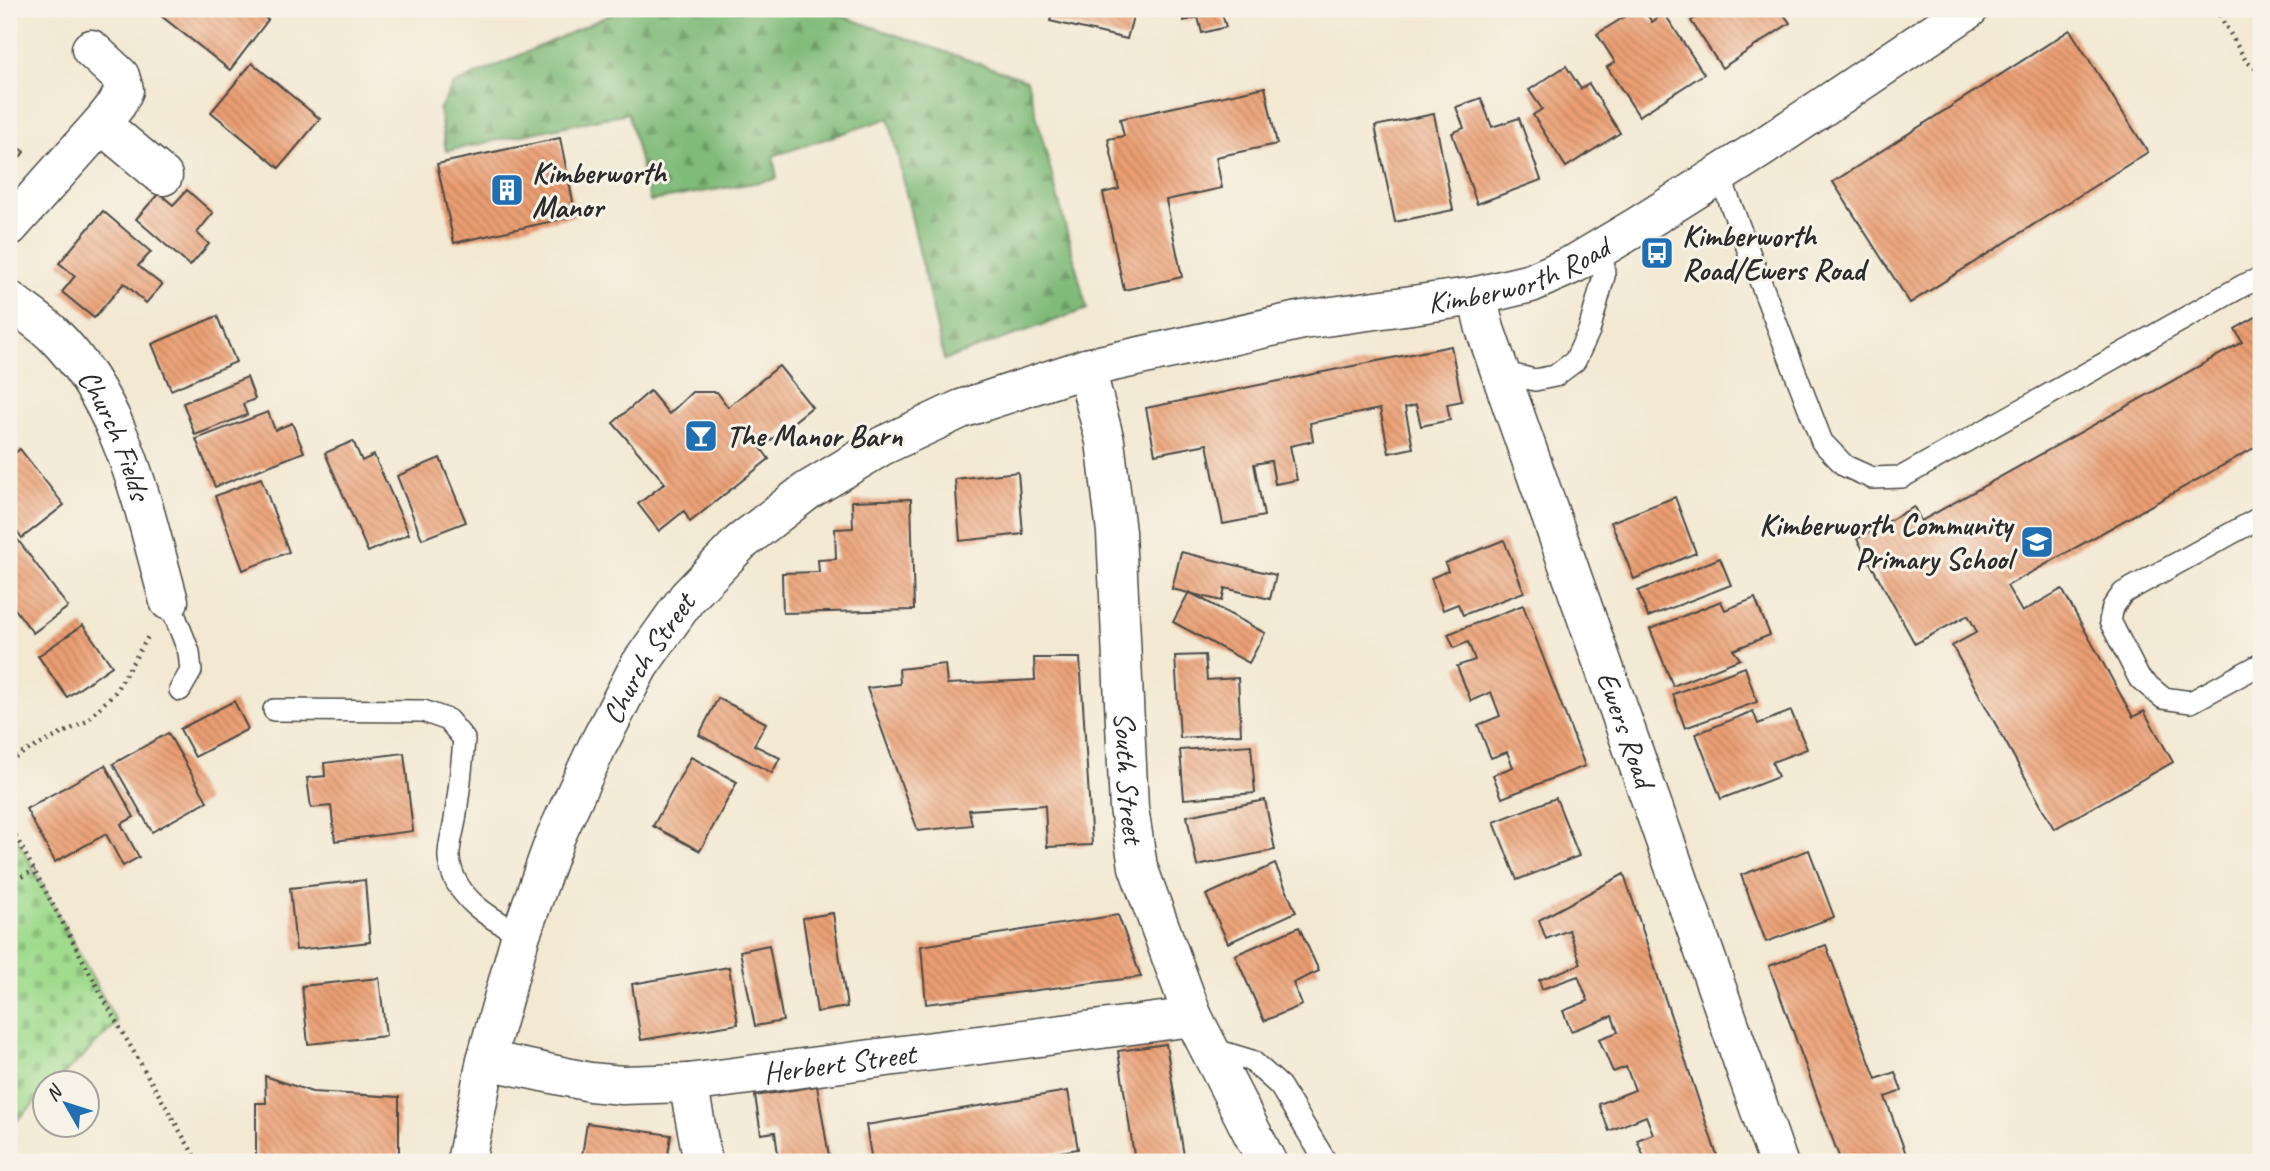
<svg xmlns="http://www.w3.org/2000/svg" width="2270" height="1171" font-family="Caveat,sans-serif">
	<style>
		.forest { fill: url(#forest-firs); stroke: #567352; stroke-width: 2 }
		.cemetery { fill: url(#cemetery-stones); stroke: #66835c; stroke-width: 2 }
		.building { fill: url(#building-back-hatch) }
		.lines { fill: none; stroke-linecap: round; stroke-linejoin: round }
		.service-casing { stroke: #494844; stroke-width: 24 }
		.minor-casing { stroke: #494844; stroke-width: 41 }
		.tertiary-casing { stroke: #494844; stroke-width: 41 }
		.path { stroke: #494844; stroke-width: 4.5; stroke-dasharray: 2 5; stroke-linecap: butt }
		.service { stroke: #fff; stroke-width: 21 }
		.minor { stroke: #fff; stroke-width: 38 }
		.tertiary { stroke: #fff; stroke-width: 38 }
		.labels { text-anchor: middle; stroke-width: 6; stroke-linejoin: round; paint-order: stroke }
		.poi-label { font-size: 30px; font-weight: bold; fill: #2b2b2b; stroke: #f7f3e8; text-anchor: start }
		.street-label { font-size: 30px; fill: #2b2b2b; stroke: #f7f3e8 }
	</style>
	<defs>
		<pattern id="forest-firs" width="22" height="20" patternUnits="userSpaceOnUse" patternTransform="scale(1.75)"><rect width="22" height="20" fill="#80bb79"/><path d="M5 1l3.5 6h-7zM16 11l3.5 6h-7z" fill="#699863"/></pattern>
		<pattern id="cemetery-stones" width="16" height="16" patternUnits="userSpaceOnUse" patternTransform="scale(1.75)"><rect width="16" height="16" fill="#a0db8e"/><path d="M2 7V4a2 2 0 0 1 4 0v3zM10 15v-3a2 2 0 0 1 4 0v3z" fill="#8abc7b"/></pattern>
		<pattern id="building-back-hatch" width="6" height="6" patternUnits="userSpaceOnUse" patternTransform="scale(1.75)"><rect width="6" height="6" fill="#eb9e72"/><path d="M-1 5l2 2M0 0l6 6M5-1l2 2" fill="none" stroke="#bf815e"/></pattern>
	</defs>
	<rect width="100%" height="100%" fill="#f7f3e8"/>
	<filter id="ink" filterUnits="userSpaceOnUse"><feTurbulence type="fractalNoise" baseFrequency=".0143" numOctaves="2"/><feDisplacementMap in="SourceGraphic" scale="14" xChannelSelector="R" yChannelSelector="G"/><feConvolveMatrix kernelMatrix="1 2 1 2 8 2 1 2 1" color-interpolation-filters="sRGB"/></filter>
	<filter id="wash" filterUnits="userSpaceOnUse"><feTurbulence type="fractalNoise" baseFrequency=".00686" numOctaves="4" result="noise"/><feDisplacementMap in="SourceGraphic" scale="28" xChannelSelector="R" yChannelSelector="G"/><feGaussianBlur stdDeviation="1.57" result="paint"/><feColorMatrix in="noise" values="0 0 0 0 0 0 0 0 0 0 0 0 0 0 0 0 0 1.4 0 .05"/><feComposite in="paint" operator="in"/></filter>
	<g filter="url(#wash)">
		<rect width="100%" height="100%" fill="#f3e9d3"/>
		<path class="forest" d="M623,9H821L1027,80L1087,309L944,360L889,118L773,156L777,179L650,201L628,113L446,151L439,110L453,85Z"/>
		<path class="cemetery" d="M9,824L117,1023L55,1083L46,1084L45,1093L9,1128Z"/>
		<g id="blocks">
			<g class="building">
				<path d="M165,9H254L268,20L230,70L160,15Z"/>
				<path d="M1053,9H1135L1127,39L1050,21Z"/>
				<path d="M1181,9H1241V10L1222,14L1226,27L1202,33L1198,17L1184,21Z"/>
				<path d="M1637,9H1643L1652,22L1664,13L1704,74L1639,116L1607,67L1615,62L1597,34Z"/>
				<path d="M1701,9H1780L1790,23L1722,68L1691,21L1703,12Z"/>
				<path d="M2070,30L2148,152L1910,303L1833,182Z"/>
				<path d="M252,63L320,119L279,168L211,112Z"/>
				<path d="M1566,66L1581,89L1589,84L1620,133L1566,167L1533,115L1542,109L1529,90Z"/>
				<path d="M1265,87L1277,144L1216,157L1222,188L1166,200L1182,277L1124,290L1103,193L1119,189L1108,139L1124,136L1120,119Z"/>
				<path d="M1481,98L1492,127L1519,118L1541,180L1477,204L1452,133L1464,128L1456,107Z"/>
				<path d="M1434,114L1453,210L1395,222L1375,126Z"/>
				<path d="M560,138L576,216L454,243L437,164Z"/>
				<path d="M9,141L24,152L9,171Z"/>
				<path d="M187,190L213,213L197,233L209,244L190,266L136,219L159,193L173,205Z"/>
				<path d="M103,211L151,252L138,266L162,285L146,303L124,283L94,318L62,292L75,276L59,263Z"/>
				<path d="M2261,314V444L2007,586L2022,612L2062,589L2133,717L2144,711L2173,762L2054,829L1952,646L1977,632L1968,615L1915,644L1857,539L1914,507L1921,521L2242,342L2235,329Z"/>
				<path d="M217,316L236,362L171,390L152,344Z"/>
				<path d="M1451,346L1462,401L1447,404L1450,420L1421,426L1416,405L1405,408L1413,448L1389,453L1380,409L1310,423L1313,441L1290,446L1297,480L1275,484L1271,461L1254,464L1264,516L1223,524L1207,444L1155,454L1146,408Z"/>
				<path d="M779,366L812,407L761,448L769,459L690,522L684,511L659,531L638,504L665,483L613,423L650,391L669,414L692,392H717L728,407Z"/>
				<path d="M247,377L255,399L243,404L247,415L195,435L183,403Z"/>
				<path d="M268,412L275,430L292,423L304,452L215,487L196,439Z"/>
				<path d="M353,441L362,461L374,455L409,534L368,552L325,453Z"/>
				<path d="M20,449L64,505L22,538L9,520V458Z"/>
				<path d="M440,458L466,522L422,539L397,476Z"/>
				<path d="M1018,472L1023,534L960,541L955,479Z"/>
				<path d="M261,478L289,552L243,570L215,496Z"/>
				<path d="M1675,497L1696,553L1634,579L1611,522Z"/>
				<path d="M911,499L914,610L783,613L782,573L819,572L818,560L836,559L835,529L853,528L852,501Z"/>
				<path d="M18,540L68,607L33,633L12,605L9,608V547Z"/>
				<path d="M1504,540L1524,592L1463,615L1458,604L1443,610L1431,578L1448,571L1445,563Z"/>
				<path d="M1181,552L1276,575L1270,599L1225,588L1222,601L1172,589Z"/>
				<path d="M1720,558L1731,585L1648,617L1638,591Z"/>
				<path d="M1189,592L1265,633L1249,663L1173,622Z"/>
				<path d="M1755,598L1770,635L1733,650L1740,659L1673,686L1650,629L1721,601L1725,610Z"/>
				<path d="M1523,605L1585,766L1502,798L1493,775L1513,767L1507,752L1491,758L1478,725L1500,716L1491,692L1471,701L1457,666L1475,660L1468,642L1454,648L1448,634Z"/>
				<path d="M83,625L112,666L67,697L38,656Z"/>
				<path d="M1205,655L1207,680L1238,678L1241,734L1180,738L1175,656Z"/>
				<path d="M1034,658H1080L1092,845L1047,847L1045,805L969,810L972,825L918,831L867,688L900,684L899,669L945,664L947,684L1035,680Z"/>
				<path d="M1745,667L1757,702L1685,728L1673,694Z"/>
				<path d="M718,698L766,723L754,745L780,758L772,773L699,735Z"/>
				<path d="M234,701L248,729L195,757L180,729Z"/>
				<path d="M1753,711L1758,724L1791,711L1807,749L1772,762L1778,777L1721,799L1696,734Z"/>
				<path d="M168,733L207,801L152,832L113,764Z"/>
				<path d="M1251,745L1255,793L1184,799L1180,750Z"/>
				<path d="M404,753L413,831L335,841L331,806L311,808L307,778L325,776L324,763Z"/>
				<path d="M691,757L737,782L700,851L653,826Z"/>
				<path d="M105,765L134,817L121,824L139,857L123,866L106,834L55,862L26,809Z"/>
				<path d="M1556,798L1579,856L1517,880L1494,822Z"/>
				<path d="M1265,800L1275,850L1197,866L1187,816Z"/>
				<path d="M1809,850L1834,917L1766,942L1741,875Z"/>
				<path d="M1275,864L1296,912L1228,943L1206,895Z"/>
				<path d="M1624,874L1719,1162H1646L1637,1140L1653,1134L1646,1116L1609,1131L1599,1104L1635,1090L1626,1067L1613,1072L1599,1039L1618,1032L1612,1016L1571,1031L1563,1011L1588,1001L1578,976L1542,989L1539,980L1581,964L1569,930L1546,939L1539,920Z"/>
				<path d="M365,880L370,942L296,950L290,888Z"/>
				<path d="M833,913L847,1007L817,1012L803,918Z"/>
				<path d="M1118,915L1141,977L926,1004L921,946Z"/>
				<path d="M1299,927L1319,971L1293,983L1302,1005L1264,1021L1235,955Z"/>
				<path d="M769,945L783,1021L755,1026L740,951Z"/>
				<path d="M1826,945L1876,1079L1895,1072L1902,1091L1885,1097L1909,1162H1841L1769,966Z"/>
				<path d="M729,967L738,1024L641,1040L632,984Z"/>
				<path d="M379,978L386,1036L308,1044L302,986Z"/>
				<path d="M1166,1044L1185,1162H1135L1118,1051Z"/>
				<path d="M265,1076L312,1092L399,1097V1162H256V1103H266Z"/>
				<path d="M817,1086L830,1162H779L775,1132L761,1134L755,1096Z"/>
				<path d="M1068,1091L1078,1149L1000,1162H872L866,1125Z"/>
				<path d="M587,1123L671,1135L667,1162H581Z"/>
			</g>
		</g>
	</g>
	<g filter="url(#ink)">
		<use href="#blocks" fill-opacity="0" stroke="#494844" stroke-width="2"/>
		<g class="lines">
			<defs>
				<g id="service">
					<path d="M1719,174L1822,442L1845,466L1872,478L1902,477L2244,285L2261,278"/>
					<path d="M1500,372L1535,380L1555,376L1575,361L1589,331L1604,276L1603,247"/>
					<path d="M2261,517L2123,593L2113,607L2110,621L2139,678L2163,698L2191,702L2261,664"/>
					<path d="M169,601L189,652L191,671L180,690"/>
					<path d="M274,710L423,711L448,720L464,739C462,766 459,793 455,820C453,832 448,847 449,858C453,897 490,919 521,934"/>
					<path d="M1209,1048L1252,1061L1280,1086L1326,1162"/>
				</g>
				<g id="minor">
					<path d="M101,124L163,176"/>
					<path d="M9,227L101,124L117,104L124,90L120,76L91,49"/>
					<path id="s1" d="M1477,296L1485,329L1778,1162"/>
					<path id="s2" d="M9,300C23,311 39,321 52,333C124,403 143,508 169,601"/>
					<path id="s3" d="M1086,368L1105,441L1116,532L1129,808L1138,867L1193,1017L1267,1162"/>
					<path id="s4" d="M486,1060L590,1082L622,1085L688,1083L1193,1017"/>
					<path d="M688,1083L703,1162"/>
				</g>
				<g id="tertiary">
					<path id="s5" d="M466,1162L486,1060L521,934L556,836L597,747L639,666L687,598L740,543L807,491L882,446L961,409L1086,368L1303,320L1477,296L1531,283L1576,263L1638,226L1760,149L1969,9"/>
				</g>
			</defs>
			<use href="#service" class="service-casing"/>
			<use href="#minor" class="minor-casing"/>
			<use href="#tertiary" class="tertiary-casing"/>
			<g class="path">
				<path d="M2216,9L2246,61L2261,73"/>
				<path d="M9,760L87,721L115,692L149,635"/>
				<path d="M9,824L117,1023L198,1162"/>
				<path d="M9,883L35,870"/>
			</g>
			<use href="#service" class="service"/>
			<use href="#minor" class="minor"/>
			<use href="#tertiary" class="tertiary"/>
		</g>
	</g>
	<defs>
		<symbol id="building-square" viewBox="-11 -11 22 22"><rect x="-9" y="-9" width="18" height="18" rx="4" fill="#1f6fb2" stroke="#f7f3e8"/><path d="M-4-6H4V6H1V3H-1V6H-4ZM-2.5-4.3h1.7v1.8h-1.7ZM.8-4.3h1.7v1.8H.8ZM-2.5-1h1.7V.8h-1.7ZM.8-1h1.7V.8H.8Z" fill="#fff"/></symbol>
		<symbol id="bus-square" viewBox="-11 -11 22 22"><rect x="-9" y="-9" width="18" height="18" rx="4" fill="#1f6fb2" stroke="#f7f3e8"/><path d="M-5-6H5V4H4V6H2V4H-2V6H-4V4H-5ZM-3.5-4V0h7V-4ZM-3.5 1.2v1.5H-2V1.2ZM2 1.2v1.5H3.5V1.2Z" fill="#fff"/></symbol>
		<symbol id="bar-square" viewBox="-11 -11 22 22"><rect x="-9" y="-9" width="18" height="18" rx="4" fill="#1f6fb2" stroke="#f7f3e8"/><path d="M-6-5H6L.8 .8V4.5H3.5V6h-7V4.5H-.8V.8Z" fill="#fff"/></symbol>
		<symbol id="school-square" viewBox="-11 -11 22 22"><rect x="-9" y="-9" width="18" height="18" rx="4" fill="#1f6fb2" stroke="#f7f3e8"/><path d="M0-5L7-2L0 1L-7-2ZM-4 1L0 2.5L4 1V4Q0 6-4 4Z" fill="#fff"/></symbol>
	</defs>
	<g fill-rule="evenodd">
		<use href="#building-square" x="488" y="171" width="38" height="38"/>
		<use href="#bus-square" x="1638" y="234" width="38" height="38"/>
		<use href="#bar-square" x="682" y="417" width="38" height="38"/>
		<use href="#school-square" x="2018" y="523" width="38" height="38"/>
	</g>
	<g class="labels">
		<g class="poi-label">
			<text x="532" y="183">Kimberworth<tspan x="532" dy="34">Manor</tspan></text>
			<text x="1682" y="246">Kimberworth<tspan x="1682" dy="34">Road/Ewers Road</tspan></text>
			<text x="726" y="446">The Manor Barn</text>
			<text x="2012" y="535" text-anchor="end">Kimberworth Community<tspan x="2012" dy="34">Primary School</tspan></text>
		</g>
		<g class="street-label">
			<text dy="10" stroke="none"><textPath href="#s5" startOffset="1522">Kimberworth Road</textPath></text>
			<text dy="10" stroke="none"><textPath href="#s2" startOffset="175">Church Fields</textPath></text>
			<text dy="10" stroke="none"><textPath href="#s5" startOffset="539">Church Street</textPath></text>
			<text dy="10" stroke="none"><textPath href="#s1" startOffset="458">Ewers Road</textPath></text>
			<text dy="10" stroke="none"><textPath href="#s3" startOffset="413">South Street</textPath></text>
			<text dy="10" stroke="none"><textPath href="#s4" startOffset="357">Herbert Street</textPath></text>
		</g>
	</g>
	<rect width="2270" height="1171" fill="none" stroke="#f7f3e8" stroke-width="35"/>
	<g transform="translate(66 1104) rotate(309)"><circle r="33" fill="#f7f3e8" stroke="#a5a39c" stroke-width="2"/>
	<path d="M0-5L12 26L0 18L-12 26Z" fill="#1f6fb2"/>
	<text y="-10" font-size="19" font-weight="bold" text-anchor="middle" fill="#2b2b2b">N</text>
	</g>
</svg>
